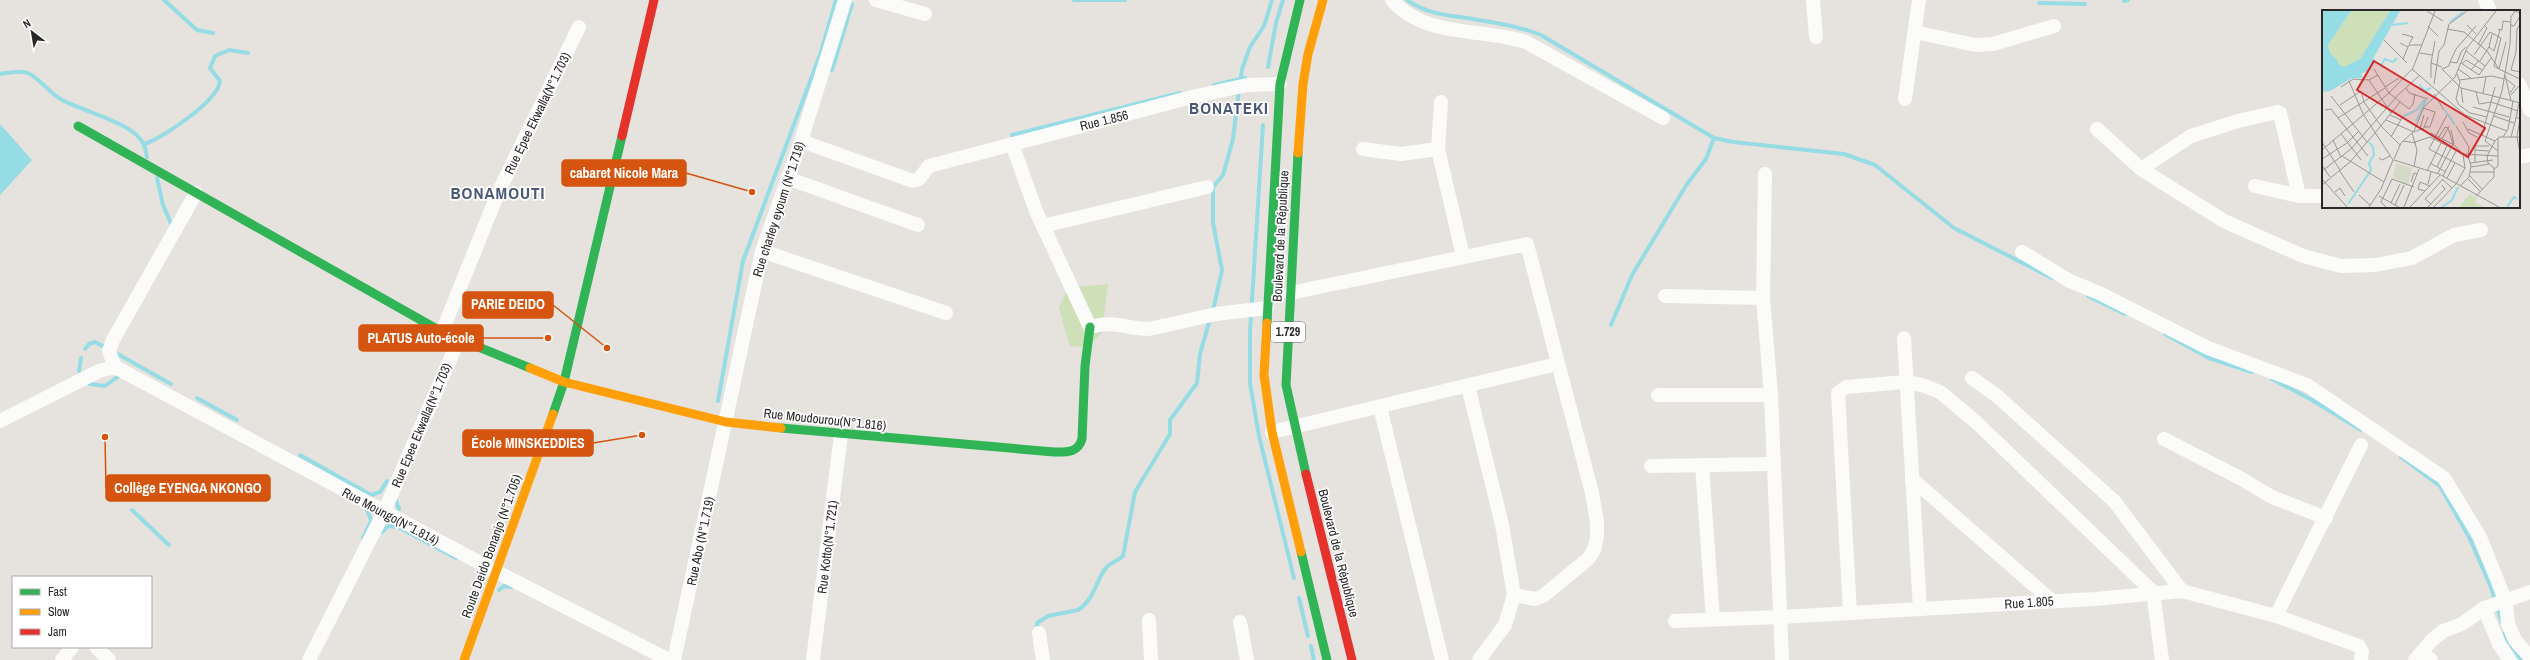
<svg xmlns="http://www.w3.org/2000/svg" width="2530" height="660" font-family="'Archivo Narrow',sans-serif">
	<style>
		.green { fill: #cee0b8 }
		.water { fill: #95dce5 }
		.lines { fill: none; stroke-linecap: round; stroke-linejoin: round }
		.stream { stroke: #95dce5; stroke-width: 4 }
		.street { stroke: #fbfbfa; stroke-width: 14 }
		.fast { stroke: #30b455; stroke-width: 9 }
		.slow { stroke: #ff9f0a; stroke-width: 9 }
		.jam { stroke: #e5322d; stroke-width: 9 }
		.labels { text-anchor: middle; stroke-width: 3.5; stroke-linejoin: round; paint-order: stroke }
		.shield { fill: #fff; stroke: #686868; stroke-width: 1 }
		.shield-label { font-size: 12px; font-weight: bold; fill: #282828 }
		.street-label { font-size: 13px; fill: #282828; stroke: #fff }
		.district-label { font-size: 17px; font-weight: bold; letter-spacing: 1px; fill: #4b5976; stroke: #fff }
		.inset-river { fill: none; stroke: #95dce5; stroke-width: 2 }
		.inset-road { fill: none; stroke: #9a9895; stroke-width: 1 }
		.view { fill: #d62828; fill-opacity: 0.15; stroke: #d62828; stroke-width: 2 }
		.inset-edge { fill: none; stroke: #282828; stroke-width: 2 }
		.leader { fill: none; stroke: #d5540f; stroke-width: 1.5 }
		.callout-dot { fill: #d5540f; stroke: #fff; stroke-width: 1.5 }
		.callout { fill: #d5540f; stroke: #d5540f; stroke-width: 1.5 }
		.callout-label { font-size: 14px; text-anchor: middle; font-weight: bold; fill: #fff }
	</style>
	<rect width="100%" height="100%" fill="#e6e2de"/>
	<path class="green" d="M1108,284L1102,332L1088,347L1070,346L1059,308L1068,288Z"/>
	<path class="water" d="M0,124L32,160L0,195Z"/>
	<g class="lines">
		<g class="stream">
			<path d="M164,0L197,30L213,33"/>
			<path d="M1074,0H1125"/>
			<path d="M1407,0C1430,16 1452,15 1478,20C1499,23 1521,27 1541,35L1714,138L1733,142L1844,154L1875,165L1954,228L2052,278"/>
			<path d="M2124,1L2128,0"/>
			<path d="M2039,3L2085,4"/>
			<path d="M1268,67L1276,23L1283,0"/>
			<path d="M832,70L852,4"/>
			<path d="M0,74C9,73 19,70 28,73C40,79 48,91 59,98C79,111 135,122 144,145C146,149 146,154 147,157"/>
			<path d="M1240,83L1242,69L1250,47L1264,26L1272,0"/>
			<path d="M1214,85L1245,78"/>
			<path d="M1263,125L1250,332V383L1259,436L1294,578"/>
			<path d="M1012,135L1180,93"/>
			<path d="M144,144C163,138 218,101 220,81L210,68L215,56L229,50L248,53"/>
			<path d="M157,178L163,205L172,226"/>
			<path d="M2088,296L2125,314"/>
			<path d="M1213,311L1222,270L1213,223V187L1223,175L1233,139L1239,90"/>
			<path d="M1611,325L1632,275L1687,184L1706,159L1714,138"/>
			<path d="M2165,334L2209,358L2252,372"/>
			<path d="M85,349L89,344L95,342L107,348"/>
			<path d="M114,352L171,384"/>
			<path d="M79,371L81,358"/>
			<path d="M2272,379L2312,400L2361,430"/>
			<path d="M86,381L90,384L105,386L120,375"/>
			<path d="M197,398L237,420"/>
			<path d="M718,401L743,261L821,52L836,0"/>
			<path d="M300,455L371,495L380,492L387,481"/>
			<path d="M2401,457L2440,486L2469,537L2491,587L2502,623"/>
			<path d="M395,498L399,509"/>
			<path d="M132,510L169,545"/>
			<path d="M367,510L371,520"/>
			<path d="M382,532L388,526L398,527L456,558"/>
			<path d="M363,538L371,521"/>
			<path d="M499,590L504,586L512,587"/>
			<path d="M1299,598L1308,636"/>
			<path d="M1038,630L1037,623L1048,616L1078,610C1094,600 1095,583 1105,569C1110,562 1118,561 1123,556L1135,492L1170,434V420L1197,383L1200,354L1210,319"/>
			<path d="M2505,633L2511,650L2523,660"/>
			<path d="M1311,646L1314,660"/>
		</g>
		<g class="street">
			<path d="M876,0L925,14"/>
			<path d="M1392,0C1424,38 1483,28 1526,42L1663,118"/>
			<path d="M1813,0L1816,37"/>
			<path d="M2485,0L2490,11"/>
			<path d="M1915,32L1975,45L1993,44L2054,26"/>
			<path d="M2519,84L2530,110"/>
			<path d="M1905,99L1919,0"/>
			<path d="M1441,102L1438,149L1463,256"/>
			<path d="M2097,129L2141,169L2224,221L2303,256L2341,266L2376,265L2412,258L2454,235L2481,230"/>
			<path d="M801,141L913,181L919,179L929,166L1192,97L1247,85L1280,84"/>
			<path d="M1012,144L1036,211L1090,327C1117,320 1125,329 1149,329L1216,314L1267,308"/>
			<path d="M1363,149L1401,154L1438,149"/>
			<path d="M2519,157L2530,155"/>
			<path d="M2141,169L2191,136L2238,121L2277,112L2280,113L2299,196"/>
			<path d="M1765,174L1763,298L1771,395L1782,660"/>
			<path d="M787,178L918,225"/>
			<path d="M2255,186L2299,196H2323"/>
			<path d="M1043,226L1207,187"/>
			<path d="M762,251L946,313"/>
			<path d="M2022,252L2070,281L2099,293L2208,348L2307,385L2444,478L2480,537L2506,602L2508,624L2515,640L2530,657"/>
			<path d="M1290,293L1527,244L1592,493L1597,522V537L1594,550L1588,559L1543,596L1535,599L1514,595"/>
			<path d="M1665,296L1763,298"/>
			<path d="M442,332L498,193L579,27"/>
			<path d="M1904,338L1920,609"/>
			<path d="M115,367L497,572L669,660"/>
			<path d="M115,367L109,351L113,340L196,193"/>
			<path d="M1972,378L1997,396L2114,501L2182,591"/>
			<path d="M1468,386L1502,525L1514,595L1505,625L1479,660"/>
			<path d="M1658,395H1771"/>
			<path d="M1380,407L1442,660"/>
			<path d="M0,421L99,371L115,367"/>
			<path d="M1272,432L1557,364"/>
			<path d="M2164,439L2240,478L2272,497L2326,518"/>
			<path d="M1702,465L1713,619"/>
			<path d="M1651,466L1774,464"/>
			<path d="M1912,479L2052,601"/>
			<path d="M2484,608L2499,644L2510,660"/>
			<path d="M1850,613L1838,393L1846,387L1905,382L1922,385L1940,392L1976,422L2153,592L2162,660"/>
			<path d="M2276,616L2361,445"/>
			<path d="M1149,620L1151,660"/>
			<path d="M1675,621L1781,617L2095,599L2182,591L2276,616L2359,646L2362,652L2361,660"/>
			<path d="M1240,622L1247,660"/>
			<path d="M1039,633L1043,660"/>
			<path d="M96,647L109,660"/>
			<path d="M2421,653L2431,660"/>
			<path d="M62,660L72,647"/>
			<path d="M309,660L384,512L458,341"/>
			<path d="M674,660L762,251L801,141L845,0"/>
			<path d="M813,660L841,434"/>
			<path d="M2415,660L2432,640L2443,631L2462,624L2484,608L2530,592"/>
		</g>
		<g class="fast">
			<path d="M78,126L442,332L530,368"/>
			<path d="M1298,153L1286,385L1306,474"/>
			<path d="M1267,323L1280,84L1300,0"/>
			<path d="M553,414L564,382L622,136"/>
			<path d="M781,428L1054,452C1067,452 1078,453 1082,439L1085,366L1090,327"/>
			<path d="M1301,552L1327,660"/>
		</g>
		<g class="slow">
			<path d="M1298,153L1303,84L1308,54L1323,0"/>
			<path d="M1267,323L1264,375L1272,432L1301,552"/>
			<path d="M530,368L564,382L726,422L781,428"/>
			<path d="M464,660L553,414"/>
		</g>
		<g class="jam">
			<path d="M622,136L654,0"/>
			<path d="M1306,474L1352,660"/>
		</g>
	</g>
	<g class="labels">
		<rect class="shield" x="1271" y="322" width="34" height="20" rx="3"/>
		<g class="shield-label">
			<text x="1288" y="336">1.729</text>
		</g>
		<g class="street-label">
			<text transform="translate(537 113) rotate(-64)" y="5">Rue Epee Ekwalla(N°1.703)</text>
			<text transform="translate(1104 120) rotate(-14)" y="5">Rue 1.856</text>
			<text transform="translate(778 209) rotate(-72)" y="5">Rue charley eyoum (N°1.719)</text>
			<text transform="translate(1280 236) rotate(-87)" y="5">Boulevard de la République</text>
			<text transform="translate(825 419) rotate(6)" y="5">Rue Moudourou(N°1.816)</text>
			<text transform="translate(421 425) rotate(-67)" y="5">Rue Epee Ekwalla(N°1.703)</text>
			<text transform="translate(391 516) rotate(28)" y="5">Rue Moungo(N°1.814)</text>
			<text transform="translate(700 541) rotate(-78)" y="5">Rue Abo (N°1.719)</text>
			<text transform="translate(491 546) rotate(-70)" y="5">Route Deido Bonanjo (N°1.705)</text>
			<text transform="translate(827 547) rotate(-83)" y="5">Rue Kotto(N°1.721)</text>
			<text transform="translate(1339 553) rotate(76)" y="5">Boulevard de la République</text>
			<text transform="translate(2029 602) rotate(-4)" y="5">Rue 1.805</text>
		</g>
		<g class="district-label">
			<text x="1229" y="114">BONATEKI</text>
			<text x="498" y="199">BONAMOUTI</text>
		</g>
	</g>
	<g transform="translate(2322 10)">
		<rect width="198" height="198" fill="#e6e2de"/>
		<path d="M29,1H68L38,49L22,57L16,54V51L8,43L6,35ZM148,184L155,188L153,192L162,197H137Z" fill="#cee0b8"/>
		<path d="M74,153L90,158L86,175L71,167Z" fill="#d5dac6"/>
		<path d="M1,1H29L6,35L8,43L16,51V54L22,57L38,49L68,1H78L52,47L49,59L39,64L41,68H30L8,81L0,82Z" fill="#95dce5"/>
		<path class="inset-river" d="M128,12L141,2M70,15L86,13M61,58L59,55L63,49L71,52L75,48M97,75L103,81L109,78M123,100L133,115M82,106L95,100L103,89M94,111L104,90M26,194L49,160L47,153L52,145L51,137L47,132M120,197L130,190L136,177M185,197L192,187L195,189"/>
		<path class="inset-road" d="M105,1L121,11M198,14L195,19L194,42L189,60L198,62M145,15L154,24M188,15L192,16L198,6M106,16L116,26M125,19L142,22L165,41L177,59L198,69M176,19L180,20L181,11L188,12M80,24L91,27L87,34M62,30L85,53M113,31L109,53L120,57M78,33L86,37L87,35H100M156,35L165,18L163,16M144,37L139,42L135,53L128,52L134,39L154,16M167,37L172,41L178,20M144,41L163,56M98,43L110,45M152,45L168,22L179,28L172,56L177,59L184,32M81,49L86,37M158,51L167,37L170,24M128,52L127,56L120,59L139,78L141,93M109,53V68M139,53L157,65L169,48M140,54L144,50L160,60M52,59L67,83L87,99L91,94L93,84M90,59L143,105L185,121M136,59L149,68M149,60L157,50M135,64L138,72L134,89L137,95L148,103L165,107M183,65L189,91M184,69L193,76L188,83M47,70L69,103M137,70L170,66L182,69M27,71L41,104M112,74L117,41L122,35L127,14L145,1M19,77L31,69L47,70L56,65M63,77L77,68M84,78L87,83L106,89M139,78L191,91M154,82L157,94L169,92L196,101M161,83L164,67M112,84L122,100M189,85L198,75M9,86L45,132M18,95L39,81L42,92L59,116L78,135M151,97L187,107M101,98L113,102L108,117H103M3,100L9,99L46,146M41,104L71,150M68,105L79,110M125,105L107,139L143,158M172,106L192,113M16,108L63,78M194,108L197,93M198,108L195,127L198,143M64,110L92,122L102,118L106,107M141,112L147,123L155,127M134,116L147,137L146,146L149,156L147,167L138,176M98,119L102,105M146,119L173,131M129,120L132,134M53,123L78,92M90,123L95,140L92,157M109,123L132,135L139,142M19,124L39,150M160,125L173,77M69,127L81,106M181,127L186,119L191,91L198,93M189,127L194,108H197M120,129L127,116M11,130L19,147M81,131L94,133M0,132L18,160M93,132L108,127L141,144M153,136H167M0,140L67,83L91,58L113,1M153,140L167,141M176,141L163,131L180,81L188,34L189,7L193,1L198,3M141,144L176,146M20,146L62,172M57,148L60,150L68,146M0,149L25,133L37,121M72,149L79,133L92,121L102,97L133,67L145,38L174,1M72,150L117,164L177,197M153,152V136M108,153L124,162M148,153L171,150M0,155L8,167M115,157L125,136M149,157L167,154M172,159L176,156V128M17,160L32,182M0,161L29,139L77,84L98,65M105,161L119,133M148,162H172M116,163L131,134L126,118L123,117L117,127M121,166L134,141M148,166L160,179M125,168L133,153M0,169L25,197M120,169L130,178M146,169L158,181M89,172L92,163L95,164M106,174L109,162M0,175L28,152L53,123M103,181L96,179L98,172L108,176M13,182L18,178L23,186M37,185L48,195M57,186L73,195M154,186L172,167V158L166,153L165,146L173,131L177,127H198M69,193L78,174M109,194L103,189L121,169M47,197L59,179L71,150M64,197L59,192L70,169L92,177M77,197L73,195L82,175M82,197L97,159M88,197L118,165M106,197L123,179L120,175M112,197L134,174L143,158L141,144"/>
		<path class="view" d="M52,51L163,118L146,147L35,80Z"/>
		<rect width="198" height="198" class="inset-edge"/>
	</g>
	<path class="leader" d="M752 192L686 173M607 348L553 305M548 338L483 338M642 435L593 443M105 437L106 488"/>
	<g class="callout-dot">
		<circle cx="752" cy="192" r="4"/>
		<circle cx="607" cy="348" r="4"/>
		<circle cx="548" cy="338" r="4"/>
		<circle cx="642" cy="435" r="4"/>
		<circle cx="105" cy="437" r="4"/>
	</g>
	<g class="callout">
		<rect x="562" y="160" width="124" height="26" rx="4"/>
		<rect x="463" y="292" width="90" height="26" rx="4"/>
		<rect x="359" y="325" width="124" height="26" rx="4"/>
		<rect x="463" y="430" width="130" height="26" rx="4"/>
		<rect x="106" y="475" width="164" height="26" rx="4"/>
	</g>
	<g class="callout-label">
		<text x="624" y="178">cabaret Nicole Mara</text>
		<text x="508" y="309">PARIE DEIDO</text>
		<text x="421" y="343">PLATUS Auto-école</text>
		<text x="528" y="448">École MINSKEDDIES</text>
		<text x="188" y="493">Collège EYENGA NKONGO</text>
	</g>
	<rect x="12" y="576" width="140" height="72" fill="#ffffff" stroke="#a9a9a9"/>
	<rect x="20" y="589" width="20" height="6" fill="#30b455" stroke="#a9a9a9"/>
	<text x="48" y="596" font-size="12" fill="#282828">Fast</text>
	<rect x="20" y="609" width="20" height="6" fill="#ff9f0a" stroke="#a9a9a9"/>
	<text x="48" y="616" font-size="12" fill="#282828">Slow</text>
	<rect x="20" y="629" width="20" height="6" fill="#e5322d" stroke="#a9a9a9"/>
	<text x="48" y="636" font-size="12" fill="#282828">Jam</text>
	<g transform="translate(32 32) rotate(329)" stroke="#ffffff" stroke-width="3" paint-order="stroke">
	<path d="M0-3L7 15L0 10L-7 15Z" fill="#282828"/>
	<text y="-6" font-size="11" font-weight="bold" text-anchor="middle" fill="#282828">N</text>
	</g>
</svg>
